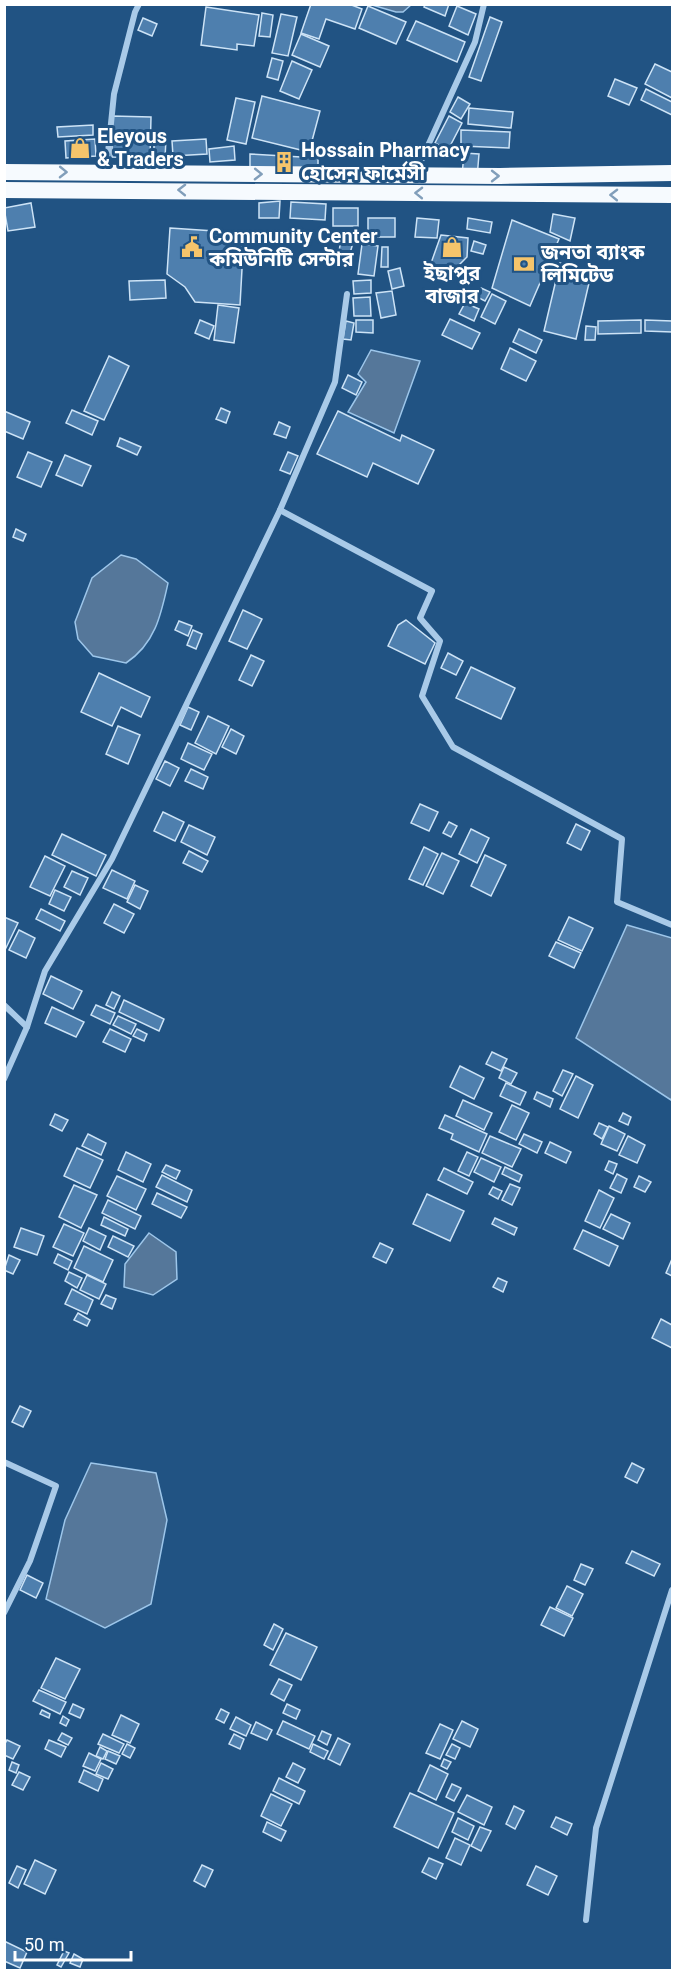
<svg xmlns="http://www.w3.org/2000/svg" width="677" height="1975" font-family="Roboto,'Noto Sans Bengali',sans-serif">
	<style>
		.water { fill: #55779a; stroke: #9dc6ea; stroke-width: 1.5 }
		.building { fill: #4e7fae; stroke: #cde3f6; stroke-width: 1.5 }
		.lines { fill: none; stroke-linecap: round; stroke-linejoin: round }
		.minor { stroke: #a9cae8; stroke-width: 6 }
		.trunk { stroke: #f6fafe; stroke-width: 16 }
		.oneway { stroke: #819eba }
		.labels { text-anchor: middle; stroke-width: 6; stroke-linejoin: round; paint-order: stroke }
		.poi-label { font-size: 20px; font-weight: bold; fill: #fff; stroke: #215383; text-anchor: start }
	</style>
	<rect width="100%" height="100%" fill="#215383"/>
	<g class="water">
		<path d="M372,5L411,4V5L403,12H396Z"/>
		<path d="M371,350L420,361L394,433L348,412L366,382L358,374Z"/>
		<path d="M121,555L136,559L168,583C161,615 155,644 126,663L93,656L78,639L75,622L92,578Z"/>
		<path d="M627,925L672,938V1097L671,1100L576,1038Z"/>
		<path d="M149,1233L176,1252L177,1279L153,1295L124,1287L125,1264Z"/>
		<path d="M91,1463L156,1473L167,1520L151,1604L105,1628L46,1599L65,1520Z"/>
	</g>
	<g class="building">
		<path d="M311,4H349L362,9L355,29L326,19L319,39L301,33Z"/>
		<path d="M425,4H449L445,16L424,7Z"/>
		<path d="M368,6L406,22L396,44L359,28Z"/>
		<path d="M457,6L476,14L468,35L449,26Z"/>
		<path d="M206,7L259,15L254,46L237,44V50L201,45Z"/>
		<path d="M262,13L273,15L270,37L259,36Z"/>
		<path d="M281,14L297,17L288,56L272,53Z"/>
		<path d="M490,17L502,22L481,81L469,77Z"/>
		<path d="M143,18L157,24L152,36L138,30Z"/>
		<path d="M416,21L465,42L457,62L407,40Z"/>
		<path d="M301,34L329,46L320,67L292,55Z"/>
		<path d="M272,58L283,61L278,80L267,77Z"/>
		<path d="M292,61L312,70L299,99L280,91Z"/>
		<path d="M655,64L672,72V98L645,84Z"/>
		<path d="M615,79L637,88L629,105L608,96Z"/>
		<path d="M646,89L672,102V115L641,100Z"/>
		<path d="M262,96L320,111L309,152L252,138Z"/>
		<path d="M458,97L470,104L461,119L450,112Z"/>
		<path d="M236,98L255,102L246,144L227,140Z"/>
		<path d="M469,108L513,112L511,128L468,124Z"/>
		<path d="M112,116L151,117L150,158L112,157Z"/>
		<path d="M449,116L462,123L448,150L435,143Z"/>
		<path d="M93,125V135L58,137L57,127Z"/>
		<path d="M461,130L510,132L509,148L461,146Z"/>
		<path d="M95,139L96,156L66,158L65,141Z"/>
		<path d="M154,139H166L165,158L154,157Z"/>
		<path d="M206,139L207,154L173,156L172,141Z"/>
		<path d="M234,146L235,160L210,162L209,149Z"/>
		<path d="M464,153L479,154L477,178L462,176Z"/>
		<path d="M250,154L318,158V170L250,167Z"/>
		<path d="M280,201L279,218H259V203Z"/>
		<path d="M291,202L326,204L325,220L290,218Z"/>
		<path d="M31,203L35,227L8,231L4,208Z"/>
		<rect x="333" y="208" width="25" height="18"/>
		<path d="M553,214L575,218L570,241L550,232Z"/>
		<rect x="368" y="218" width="27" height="19"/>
		<path d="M417,218L439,220L437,238L415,237Z"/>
		<path d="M468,218L492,222L490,233L467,229Z"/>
		<path d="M512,220L559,239L530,306L492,288Z"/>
		<path d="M170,228L244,233L240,305L195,302L185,287L167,274Z"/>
		<path d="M342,234L355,236L348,260L338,257Z"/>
		<path d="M441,235L468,238L467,257L457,267L430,266Z"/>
		<path d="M474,241L486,245L483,254L471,251Z"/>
		<path d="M362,244L378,246L374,276L358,274Z"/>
		<path d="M382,247H388V267H381Z"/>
		<path d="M560,263L592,270L576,339L544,331Z"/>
		<path d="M400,268L404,286L392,289L388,271Z"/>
		<path d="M165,280L166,298L130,300L129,281Z"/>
		<path d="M371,280V293L354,294L353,281Z"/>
		<path d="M481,288L490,292L485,301L477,297Z"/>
		<path d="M392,291L396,315L381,318L376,293Z"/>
		<path d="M492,294L506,301L495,324L481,317Z"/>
		<path d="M370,297L371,316H354L353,298Z"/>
		<path d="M465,303L479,309L474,321L459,314Z"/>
		<path d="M218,305L239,308L234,343L214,340Z"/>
		<path d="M450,319L480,333L472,349L442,335Z"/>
		<path d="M200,320L214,326L209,339L195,333Z"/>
		<path d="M356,320H373V333L356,332Z"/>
		<path d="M641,320V333L598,334V321Z"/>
		<path d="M645,320L672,321V332L645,331Z"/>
		<path d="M346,321L354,323L351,340L343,339Z"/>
		<path d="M586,326L596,327L595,340H585Z"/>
		<path d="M519,329L542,340L536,353L513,342Z"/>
		<path d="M510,348L536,361L526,381L501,369Z"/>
		<path d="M109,356L129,366L104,420L84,411Z"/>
		<path d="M348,375L362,382L356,395L342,388Z"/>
		<path d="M221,408L230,412L226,423L216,419Z"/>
		<path d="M72,410L98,421L92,435L66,423Z"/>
		<path d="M4,411L30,422L23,439L4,431Z"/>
		<path d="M338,411L400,441L402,435L434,450L418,484L373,463L367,477L317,454Z"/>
		<path d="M279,422L290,427L286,438L274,434Z"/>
		<path d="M120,438L141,447L137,455L117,446Z"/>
		<path d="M28,452L52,462L41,487L17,477Z"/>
		<path d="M288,452L298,456L290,474L280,470Z"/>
		<path d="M65,455L91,466L82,486L56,475Z"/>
		<path d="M16,529L26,534L23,541L13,537Z"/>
		<path d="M243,610L262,619L247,649L229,641Z"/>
		<path d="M406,620L435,643L425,664L388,646L398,625Z"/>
		<path d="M179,621L192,626L188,636L175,630Z"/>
		<path d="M193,630L202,634L196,649L187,645Z"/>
		<path d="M448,653L463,661L456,675L441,668Z"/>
		<path d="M251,655L264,661L252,686L239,680Z"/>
		<path d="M471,667L515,688L501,719L456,698Z"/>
		<path d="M99,673L150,697L141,717L121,707L112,726L81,712Z"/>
		<path d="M188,707L199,712L191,730L180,725Z"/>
		<path d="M208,716L229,726L216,754L195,743Z"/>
		<path d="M118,726L140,735L128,764L106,754Z"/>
		<path d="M231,729L244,736L236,754L222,747Z"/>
		<path d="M188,743L212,754L204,770L181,759Z"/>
		<path d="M165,761L179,768L170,786L156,779Z"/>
		<path d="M191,769L208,777L203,789L185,781Z"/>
		<path d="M420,804L438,812L429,831L411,823Z"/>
		<path d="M163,812L184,822L175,841L154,831Z"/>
		<path d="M449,822L457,826L451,837L443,833Z"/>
		<path d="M576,824L590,831L581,850L567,843Z"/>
		<path d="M189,825L215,837L207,855L181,842Z"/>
		<path d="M471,829L489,838L477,863L459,854Z"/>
		<path d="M62,834L106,855L96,876L52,855Z"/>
		<path d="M424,847L438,854L423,885L409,879Z"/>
		<path d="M189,851L208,861L202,872L183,863Z"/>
		<path d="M442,853L459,861L443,894L426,886Z"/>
		<path d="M485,855L506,865L491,896L471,886Z"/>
		<path d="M45,856L65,866L50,896L30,887Z"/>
		<path d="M112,870L135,881L127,899L103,888Z"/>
		<path d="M72,871L88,878L80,895L64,887Z"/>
		<path d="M135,885L148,891L140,909L127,902Z"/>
		<path d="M55,890L71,897L64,911L49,904Z"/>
		<path d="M114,904L134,914L124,933L104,923Z"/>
		<path d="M41,909L65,921L60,931L36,919Z"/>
		<path d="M4,917L18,923L4,952Z"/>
		<path d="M569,917L593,928L582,951L558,940Z"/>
		<path d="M19,930L35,938L26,958L9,950Z"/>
		<path d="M556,942L581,953L574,968L549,956Z"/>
		<path d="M51,976L82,991L73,1009L43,994Z"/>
		<path d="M112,992L120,996L114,1009L106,1005Z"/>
		<path d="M124,1000L164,1019L159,1031L119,1012Z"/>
		<path d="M96,1005L115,1013L110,1024L91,1015Z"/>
		<path d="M52,1007L84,1022L76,1037L45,1023Z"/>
		<path d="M118,1016L136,1024L131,1034L113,1025Z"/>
		<path d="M110,1029L131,1039L125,1052L103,1042Z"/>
		<path d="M137,1029L147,1034L144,1041L133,1036Z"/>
		<path d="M492,1052L507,1059L501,1071L486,1064Z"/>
		<path d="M460,1066L484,1078L474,1099L450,1087Z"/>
		<path d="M504,1067L517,1073L511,1084L499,1078Z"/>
		<path d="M563,1070L573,1074L562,1096L553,1091Z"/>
		<path d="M576,1076L593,1085L578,1118L560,1109Z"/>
		<path d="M506,1083L526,1092L520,1105L500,1096Z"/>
		<path d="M537,1092L553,1099L550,1107L534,1099Z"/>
		<path d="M463,1100L492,1113L484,1130L456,1116Z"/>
		<path d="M512,1105L529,1113L516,1140L499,1132Z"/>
		<path d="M623,1113L631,1117L628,1125L619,1121Z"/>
		<path d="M55,1114L68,1120L62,1131L50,1125Z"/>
		<path d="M445,1115L487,1134L479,1152L451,1139L453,1134L439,1128Z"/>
		<path d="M599,1123L608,1127L602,1139L594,1134Z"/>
		<path d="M609,1126L625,1134L617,1151L601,1144Z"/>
		<path d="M88,1134L106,1143L101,1155L82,1146Z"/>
		<path d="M524,1134L542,1142L537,1153L519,1144Z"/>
		<path d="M490,1136L521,1149L512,1167L482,1153Z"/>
		<path d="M628,1136L645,1145L637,1163L619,1155Z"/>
		<path d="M550,1142L571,1152L566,1163L545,1153Z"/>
		<path d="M77,1148L103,1160L90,1188L64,1176Z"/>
		<path d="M126,1152L151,1164L143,1182L118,1170Z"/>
		<path d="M467,1152L478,1157L469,1176L458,1171Z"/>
		<path d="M481,1158L501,1167L494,1182L474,1172Z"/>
		<path d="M609,1161L617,1164L613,1174L605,1170Z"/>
		<path d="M166,1165L180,1171L176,1179L162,1172Z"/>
		<path d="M505,1167L522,1175L519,1182L502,1174Z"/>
		<path d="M444,1168L473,1182L467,1194L438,1180Z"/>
		<path d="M617,1174L627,1179L621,1193L610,1188Z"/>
		<path d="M162,1175L192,1190L187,1202L156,1187Z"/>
		<path d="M117,1176L146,1189L136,1210L107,1196Z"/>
		<path d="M639,1176L651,1182L645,1192L634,1187Z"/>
		<path d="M510,1184L520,1188L512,1205L502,1200Z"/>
		<path d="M74,1185L97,1195L81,1228L59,1217Z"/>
		<path d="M493,1187L502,1191L498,1199L489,1194Z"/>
		<path d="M599,1190L614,1198L600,1228L585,1221Z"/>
		<path d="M157,1193L187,1207L181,1218L152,1204Z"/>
		<path d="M427,1194L464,1211L450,1241L413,1224Z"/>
		<path d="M108,1200L141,1216L135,1229L102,1213Z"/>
		<path d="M611,1214L630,1223L623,1239L603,1229Z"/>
		<path d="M104,1217L128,1229L125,1236L101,1225Z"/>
		<path d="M495,1218L517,1228L514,1235L492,1224Z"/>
		<path d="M64,1224L84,1233L73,1256L53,1247Z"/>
		<path d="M21,1228L44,1236L37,1255L14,1247Z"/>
		<path d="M89,1228L106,1236L100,1250L83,1241Z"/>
		<path d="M583,1230L618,1246L609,1266L574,1249Z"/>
		<path d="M113,1236L134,1246L128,1257L108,1247Z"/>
		<path d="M380,1243L393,1249L386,1263L373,1257Z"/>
		<path d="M84,1246L113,1260L103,1282L74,1268Z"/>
		<path d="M58,1254L72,1261L68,1270L54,1263Z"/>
		<path d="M9,1255L20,1260L13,1274L4,1270Z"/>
		<path d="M672,1259V1276L666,1273Z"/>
		<path d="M69,1272L82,1278L77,1288L65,1281Z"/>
		<path d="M87,1275L106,1284L99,1299L80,1290Z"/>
		<path d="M498,1278L507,1282L503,1292L493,1287Z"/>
		<path d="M72,1289L93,1300L87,1314L65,1304Z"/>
		<path d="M106,1295L116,1299L112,1309L101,1304Z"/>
		<path d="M78,1313L90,1320L87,1326L74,1320Z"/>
		<path d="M661,1319L672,1325V1348L652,1338Z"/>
		<path d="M20,1406L31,1411L23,1427L12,1422Z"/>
		<path d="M632,1463L644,1469L637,1483L625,1477Z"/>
		<path d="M632,1551L660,1564L654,1576L626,1563Z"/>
		<path d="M581,1564L593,1569L585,1585L574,1580Z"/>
		<path d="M27,1575L43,1583L36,1598L20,1590Z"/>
		<path d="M567,1586L583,1594L572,1616L556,1608Z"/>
		<path d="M550,1607L573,1618L564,1636L541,1625Z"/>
		<path d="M274,1624L283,1629L273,1650L264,1645Z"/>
		<path d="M286,1633L317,1647L301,1680L270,1665Z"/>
		<path d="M56,1658L80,1669L65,1699L41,1688Z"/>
		<path d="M279,1679L292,1685L284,1701L271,1694Z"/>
		<path d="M39,1690L66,1702L60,1714L33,1701Z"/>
		<path d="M73,1704L84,1709L80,1718L69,1713Z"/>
		<path d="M287,1704L300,1710L296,1719L283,1713Z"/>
		<path d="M221,1709L229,1713L224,1723L216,1719Z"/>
		<path d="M42,1710L50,1714L49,1718L40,1714Z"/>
		<path d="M121,1715L139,1724L130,1743L112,1735Z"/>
		<path d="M63,1716L69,1720L66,1726L60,1723Z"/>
		<path d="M236,1717L251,1725L246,1736L230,1729Z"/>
		<path d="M283,1721L315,1736L309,1749L277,1734Z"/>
		<path d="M462,1721L478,1729L470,1747L453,1739Z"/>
		<path d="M256,1722L272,1730L267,1740L251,1733Z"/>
		<path d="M440,1724L453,1730L440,1759L426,1753Z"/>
		<path d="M322,1731L331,1735L327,1745L318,1740Z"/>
		<path d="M62,1733L72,1738L68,1745L58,1740Z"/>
		<path d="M103,1734L124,1744L119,1753L98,1744Z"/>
		<path d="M234,1734L244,1739L240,1749L229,1744Z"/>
		<path d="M338,1738L350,1744L340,1765L328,1759Z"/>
		<path d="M7,1740L20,1746L13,1759L4,1755V1745Z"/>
		<path d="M49,1740L66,1747L61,1757L45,1749Z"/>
		<path d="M127,1744L135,1748L130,1758L122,1754Z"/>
		<path d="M313,1744L328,1751L324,1759L310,1752Z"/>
		<path d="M452,1744L460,1748L455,1759L446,1755Z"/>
		<path d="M100,1747L107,1751L103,1759L96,1756Z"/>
		<path d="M108,1751L120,1756L116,1764L105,1759Z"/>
		<path d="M89,1753L101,1759L95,1771L83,1766Z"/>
		<path d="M444,1759L451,1762L447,1769L441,1766Z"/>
		<path d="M12,1762L19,1765L16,1773L9,1770Z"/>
		<path d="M101,1763L113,1769L108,1779L96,1774Z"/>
		<path d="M293,1763L305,1769L298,1783L286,1777Z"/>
		<path d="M430,1765L448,1774L436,1800L418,1791Z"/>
		<path d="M84,1770L103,1779L98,1791L79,1782Z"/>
		<path d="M19,1772L30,1777L23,1790L12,1785Z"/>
		<path d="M279,1778L305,1791L299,1804L273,1791Z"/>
		<path d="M452,1784L461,1788L454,1801L446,1797Z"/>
		<path d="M410,1793L454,1813L438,1848L394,1827Z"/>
		<path d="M271,1794L292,1804L281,1826L261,1816Z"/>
		<path d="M467,1795L492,1807L484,1825L458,1812Z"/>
		<path d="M514,1806L524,1811L515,1829L506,1824Z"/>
		<path d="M556,1817L572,1824L567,1835L551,1827Z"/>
		<path d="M458,1818L474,1826L468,1840L452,1832Z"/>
		<path d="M267,1822L286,1831L281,1841L263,1832Z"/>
		<path d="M480,1827L491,1831L481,1851L471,1846Z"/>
		<path d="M455,1838L470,1845L461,1865L446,1858Z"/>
		<path d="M429,1858L443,1864L436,1879L422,1872Z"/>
		<path d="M35,1860L56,1870L45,1894L24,1884Z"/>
		<path d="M202,1865L213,1870L205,1887L194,1881Z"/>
		<path d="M17,1866L26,1870L18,1888L9,1883Z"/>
		<path d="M536,1866L557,1876L548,1895L527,1885Z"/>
		<path d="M4,1941L27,1952L20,1968L4,1961Z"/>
		<path d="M64,1951L69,1953L61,1967L57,1965Z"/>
		<path d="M74,1954L83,1959L80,1967L70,1963Z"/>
	</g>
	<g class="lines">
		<g class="minor">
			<path d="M106,172L114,94L135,12L139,4"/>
			<path d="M416,172L475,42L484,4"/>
			<path d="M280,510L432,591L420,618L440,641L422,696L453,747L622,839L617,902L672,925"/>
			<path d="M4,1005L27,1027"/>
			<path d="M4,1079L27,1027L45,971L112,859L280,510L335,382L347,294"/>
			<path d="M4,1462L56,1486L30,1561L4,1613"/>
			<path d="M586,1920L596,1828L672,1590"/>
		</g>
		<g class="trunk">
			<path d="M4,172L500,176L672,173"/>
			<path d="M4,190L672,195"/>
		</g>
	</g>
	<defs><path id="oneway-chevron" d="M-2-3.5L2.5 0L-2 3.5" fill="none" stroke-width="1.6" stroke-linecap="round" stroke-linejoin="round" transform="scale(1.5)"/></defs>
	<g class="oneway">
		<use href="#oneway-chevron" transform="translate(63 172) rotate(1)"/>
		<use href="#oneway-chevron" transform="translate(258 174) rotate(1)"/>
		<use href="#oneway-chevron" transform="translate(495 176)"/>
		<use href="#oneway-chevron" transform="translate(182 190) rotate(-179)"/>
		<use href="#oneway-chevron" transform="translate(419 193) rotate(-179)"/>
		<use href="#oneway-chevron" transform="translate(614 195) rotate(-179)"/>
	</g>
	<defs>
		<symbol id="shop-bare" viewBox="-9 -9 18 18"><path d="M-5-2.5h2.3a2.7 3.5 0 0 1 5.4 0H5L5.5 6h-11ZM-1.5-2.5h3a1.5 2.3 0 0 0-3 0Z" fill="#f5c46b" stroke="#215383" stroke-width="2.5" paint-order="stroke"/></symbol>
		<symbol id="building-bare" viewBox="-9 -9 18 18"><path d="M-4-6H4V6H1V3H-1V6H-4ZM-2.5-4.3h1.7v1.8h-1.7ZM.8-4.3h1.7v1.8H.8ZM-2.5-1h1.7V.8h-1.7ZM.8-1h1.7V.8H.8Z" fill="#f5c46b" stroke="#215383" stroke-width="2.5" paint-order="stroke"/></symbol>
		<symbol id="civic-bare" viewBox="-9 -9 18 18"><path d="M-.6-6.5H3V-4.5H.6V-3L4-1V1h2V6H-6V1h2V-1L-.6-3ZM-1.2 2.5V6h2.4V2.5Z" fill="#f5c46b" stroke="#215383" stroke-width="2.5" paint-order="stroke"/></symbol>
		<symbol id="bank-bare" viewBox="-9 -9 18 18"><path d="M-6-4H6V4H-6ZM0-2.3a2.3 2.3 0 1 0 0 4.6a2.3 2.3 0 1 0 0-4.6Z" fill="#f5c46b" stroke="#215383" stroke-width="2.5" paint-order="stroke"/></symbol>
	</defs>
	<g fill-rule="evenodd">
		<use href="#shop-bare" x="65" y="133" width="30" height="30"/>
		<use href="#building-bare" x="269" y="147" width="30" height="30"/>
		<use href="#civic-bare" x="177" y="232" width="30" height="30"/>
		<use href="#shop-bare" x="437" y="232" width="30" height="30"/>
		<use href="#bank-bare" x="509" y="249" width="30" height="30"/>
	</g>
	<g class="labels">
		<g class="poi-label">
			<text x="97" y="143">Eleyous<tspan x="97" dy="23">&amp; Traders</tspan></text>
			<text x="301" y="157">Hossain Pharmacy<tspan x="301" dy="23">হোসেন ফার্মেসী</tspan></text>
			<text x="209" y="243">Community Center<tspan x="209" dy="23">কমিউনিটি সেন্টার</tspan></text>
			<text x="541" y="259">জনতা ব্যাংক<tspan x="541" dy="23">লিমিটেড</tspan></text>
			<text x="452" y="280" text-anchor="middle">ইছাপুর<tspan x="452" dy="23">বাজার</tspan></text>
		</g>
	</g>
	<rect width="677" height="1975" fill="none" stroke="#ffffff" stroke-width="12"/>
	<path d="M15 1951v9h116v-9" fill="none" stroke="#ffffff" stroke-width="3"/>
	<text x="24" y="1951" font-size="18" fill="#ffffff" stroke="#215383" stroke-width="4.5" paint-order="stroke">50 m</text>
</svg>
